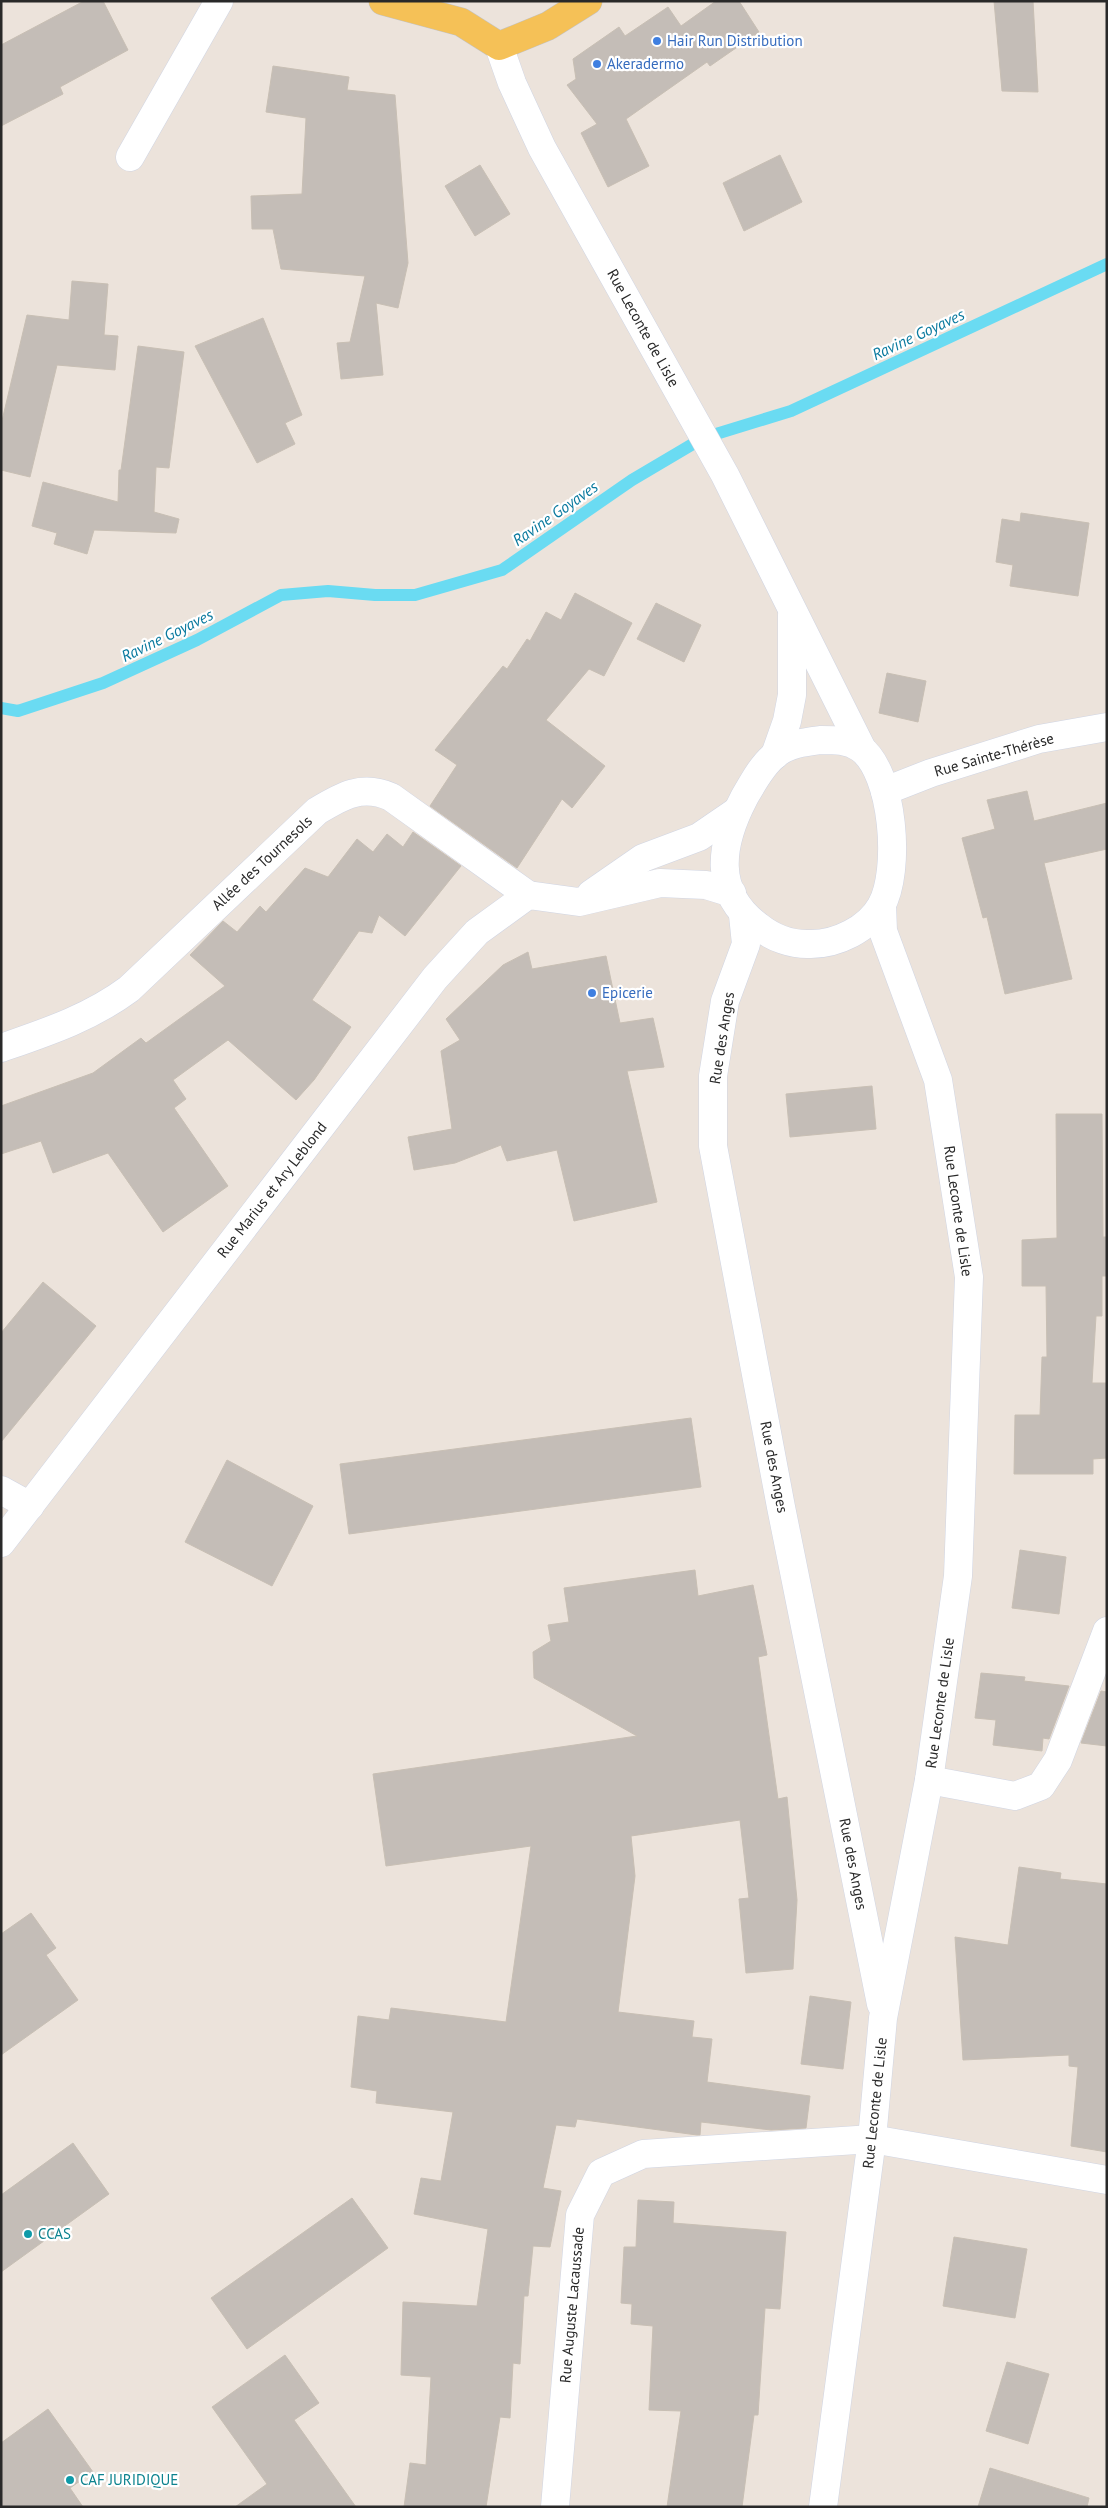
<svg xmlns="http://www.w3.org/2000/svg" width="1108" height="2508" font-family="'PT Sans',sans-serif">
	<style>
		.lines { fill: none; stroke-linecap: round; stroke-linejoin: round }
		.stream { stroke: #6adbf2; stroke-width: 12 }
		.building { fill: #c4bdb7; stroke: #c8bfb4 }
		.minor-casing { stroke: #d0d5e3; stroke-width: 29 }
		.major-casing { stroke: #c3c3c3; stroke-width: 29 }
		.minor { stroke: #fff; stroke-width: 28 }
		.major { stroke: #f5c157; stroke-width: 28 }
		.shop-dot { fill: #3f7fe0; stroke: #fff; stroke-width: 2 }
		.culture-dot { fill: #0f9aa8; stroke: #fff; stroke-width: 2 }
		.labels { text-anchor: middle; stroke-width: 4.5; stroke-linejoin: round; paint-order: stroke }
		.shop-label { font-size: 15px; fill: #366cbe; stroke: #fff; text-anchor: start }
		.street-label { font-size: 15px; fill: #292929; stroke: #fff }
		.culture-label { font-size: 15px; fill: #0d838f; stroke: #fff; text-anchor: start }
		.water-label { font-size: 16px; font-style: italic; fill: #09799e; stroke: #fff }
	</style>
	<rect width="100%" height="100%" fill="#ece3db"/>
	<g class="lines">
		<path class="stream" d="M1,708L18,711L103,683L197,640L281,595L328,591L375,595H415L502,570L632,480L703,438L791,411L1107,264"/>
	</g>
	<g class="building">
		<path d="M84,1H103L128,50L60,87L63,94L1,126V45Z"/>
		<path d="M716,1H739L759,32L710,66L707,62L626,119L649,166L608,187L581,133L597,124L567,85L576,79L573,59L619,27L625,36L668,7L681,26Z"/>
		<path d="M994,1H1033L1038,92L1002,91Z"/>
		<path d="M273,66L349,77L347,90L395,95L408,263L398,308L376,303L383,375L341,379L337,343L350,342L365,276L281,269L273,229H252L251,196L302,194L306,118L266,112Z"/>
		<path d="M780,155L802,202L744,231L723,183Z"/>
		<path d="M480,165L510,214L475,236L445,186Z"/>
		<path d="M72,281L108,284L104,335L118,336L115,370L57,365L30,477L1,470V425L27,315L69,320Z"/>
		<path d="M263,318L302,415L285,423L295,444L257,463L195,346Z"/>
		<path d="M138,346L184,352L169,468L156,467L154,512L179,519L176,533L94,530L87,554L54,544L57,533L32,526L43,482L118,502L119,470H121Z"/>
		<path d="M1021,513L1089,523L1078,596L1010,586L1013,565L996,562L1002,519L1020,522Z"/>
		<path d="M575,593L632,623L604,676L589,669L546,720L605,766L572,808L562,799L517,868L430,806L457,765L435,750L503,666L507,669L527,639L530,641L546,612L561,620Z"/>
		<path d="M656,603L701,625L684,662L637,639Z"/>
		<path d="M887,673L926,681L918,722L879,713Z"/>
		<path d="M1027,791L1034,821L1107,803V849L1044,863L1072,979L1005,994L987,917L983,918L962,838L995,829L987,800Z"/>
		<path d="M413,832L461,866L405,936L379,915L372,933L359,931L312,1000L351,1027L314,1080L296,1100L228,1040L173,1080L186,1099L174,1108L228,1186L163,1232L108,1153L53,1173L41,1141L1,1154V1106L93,1073L141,1038L146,1043L225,986L190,955L223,921L237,932L260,906L266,912L305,868L328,877L357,839L373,852L387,834L403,847Z"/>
		<path d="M528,952L532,969L606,956L620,1023L653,1018L664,1067L627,1071L657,1202L574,1221L557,1150L507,1161L501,1145L455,1163L414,1170L408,1137L452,1129L441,1051L460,1040L446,1019L503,965Z"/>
		<path d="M872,1086L876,1129L790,1137L786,1094Z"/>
		<path d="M1056,1114H1102L1103,1237H1107V1276H1102V1316H1096L1092,1383H1107V1458L1093,1459V1474H1014L1015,1415H1040L1042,1357H1047L1046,1286H1022V1240L1057,1238Z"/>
		<path d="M43,1282L96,1326L1,1442V1333Z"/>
		<path d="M691,1418L701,1487L349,1534L340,1464Z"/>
		<path d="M227,1460L313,1506L272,1586L185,1542Z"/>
		<path d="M1020,1550L1066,1557L1059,1614L1012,1608Z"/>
		<path d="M695,1570L698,1596L753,1585L767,1655L758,1657L778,1799L787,1797L797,1900L793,1969L746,1973L739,1899L749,1898L740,1820L631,1836L635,1876L618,2012L694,2021L692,2037L712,2039L707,2082L810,2096L806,2128L771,2130L701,2122L700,2135H697L577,2119L575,2127L556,2125L543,2188L561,2191L550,2247L533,2246L528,2296H524L520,2364L513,2363L510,2418L500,2417L486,2507H404L410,2463L426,2465L431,2377L401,2375L403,2302L477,2306L488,2229L414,2214L421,2178L441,2181L453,2112L376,2103L377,2091L351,2087L358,2016L389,2020L391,2008L506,2022L531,1846L386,1866L373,1774L637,1736L534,1678L533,1652L551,1641L548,1625L569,1622L564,1588Z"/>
		<path d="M981,1673L1025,1677L1024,1681L1069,1686L1049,1739L1043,1738L1042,1751L993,1745L996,1720L975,1718Z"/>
		<path d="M1101,1691L1107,1692V1746L1081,1743Z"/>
		<path d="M1019,1867L1061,1873L1060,1879L1107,1884V2152L1071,2146L1078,2067L1069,2066V2055L963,2060L955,1937L1008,1945Z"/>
		<path d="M31,1913L56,1948L46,1955L78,2000L1,2055V1934Z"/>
		<path d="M810,1996L851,2002L843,2069L801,2064Z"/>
		<path d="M73,2143L109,2194L1,2272V2195Z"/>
		<path d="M352,2198L388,2248L247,2349L211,2298Z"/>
		<path d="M638,2200L674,2202L673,2223L786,2232L780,2309L765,2308L758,2415H754L742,2507H667L681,2411L649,2410L653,2326L631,2324L632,2304L621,2303L624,2247H636Z"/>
		<path d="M954,2237L1027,2249L1015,2318L943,2306Z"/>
		<path d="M285,2355L319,2403L294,2420L356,2507H235L267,2484L212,2407Z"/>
		<path d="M1007,2362L1049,2374L1028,2444L986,2431Z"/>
		<path d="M48,2409L93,2472L70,2488L83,2507H1V2443Z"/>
		<path d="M990,2468L1089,2498L1087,2507H978Z"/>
	</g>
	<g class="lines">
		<defs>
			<g id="minor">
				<path d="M499,46L512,83L542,148L725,475L862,749"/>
				<path d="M130,157L219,1"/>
				<path d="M821,740C835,740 848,740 860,748C894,772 901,872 881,906C868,929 837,944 811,944C792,945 773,938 758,926C712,892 720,844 744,798C752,784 762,765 775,755C787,744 805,742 821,740Z"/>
				<path d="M775,755L787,721L792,695V615"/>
				<path d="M885,791L931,773L1039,739L1107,727"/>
				<path d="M591,894L643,858L699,837L737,811"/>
				<path d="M743,915L746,944L725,1001L713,1076V1146L781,1507L881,2004"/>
				<path d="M1,1048C47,1032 90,1018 129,989L317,811C342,796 362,784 391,797L528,895"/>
				<path d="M1,1490L30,1506"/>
				<path d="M1,1543L435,978L477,932L528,895L579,902L660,883L706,885L732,893"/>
				<path d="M929,1780L1015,1796L1041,1786L1058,1760L1107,1631"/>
				<path d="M555,2507L580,2215L601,2173L643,2154L872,2139L1107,2180"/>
				<path d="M823,2507L872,2139L883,2018L929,1780L958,1576L969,1277L938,1080L883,931L882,905"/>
			</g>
			<path id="major" d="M383,1L461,22L499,46L548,26L588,1"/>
		</defs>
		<use href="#minor" class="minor-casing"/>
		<use href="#major" class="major-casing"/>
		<use href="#minor" class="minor"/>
		<use href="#major" class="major"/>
	</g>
	<g class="shop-dot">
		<circle cx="657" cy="41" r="5"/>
		<circle cx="597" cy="64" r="5"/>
		<circle cx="592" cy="993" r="5"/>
	</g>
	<g class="culture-dot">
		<circle cx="28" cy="2234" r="5"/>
		<circle cx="70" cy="2480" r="5"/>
	</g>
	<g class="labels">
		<g class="shop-label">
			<text x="667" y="46">Hair Run Distribution</text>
			<text x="607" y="69">Akeradermo</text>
			<text x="602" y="998">Epicerie</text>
		</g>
		<g class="street-label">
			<text transform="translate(643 328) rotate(61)" y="5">Rue Leconte de Lisle</text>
			<text transform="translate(994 755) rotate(-16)" y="5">Rue Sainte-Thérèse</text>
			<text transform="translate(262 863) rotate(-43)" y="5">Allée des Tournesols</text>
			<text transform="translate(722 1038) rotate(-81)" y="5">Rue des Anges</text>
			<text transform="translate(272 1190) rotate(-52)" y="5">Rue Marius et Ary Leblond</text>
			<text transform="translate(958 1211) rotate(82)" y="5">Rue Leconte de Lisle</text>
			<text transform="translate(774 1467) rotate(79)" y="5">Rue des Anges</text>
			<text transform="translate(940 1703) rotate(-82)" y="5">Rue Leconte de Lisle</text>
			<text transform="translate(853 1864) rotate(79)" y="5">Rue des Anges</text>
			<text transform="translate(875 2103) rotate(-84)" y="5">Rue Leconte de Lisle</text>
			<text transform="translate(572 2305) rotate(-85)" y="5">Rue Auguste Lacaussade</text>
		</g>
		<g class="culture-label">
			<text x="38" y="2239">CCAS</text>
			<text x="80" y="2485">CAF JURIDIQUE</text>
		</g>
		<g class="water-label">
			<text transform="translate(918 334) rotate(-25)" y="6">Ravine Goyaves</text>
			<text transform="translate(555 513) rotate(-35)" y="6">Ravine Goyaves</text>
			<text transform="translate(167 635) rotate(-26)" y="6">Ravine Goyaves</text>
		</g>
	</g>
	<rect width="1108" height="2508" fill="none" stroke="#292929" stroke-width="5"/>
</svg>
